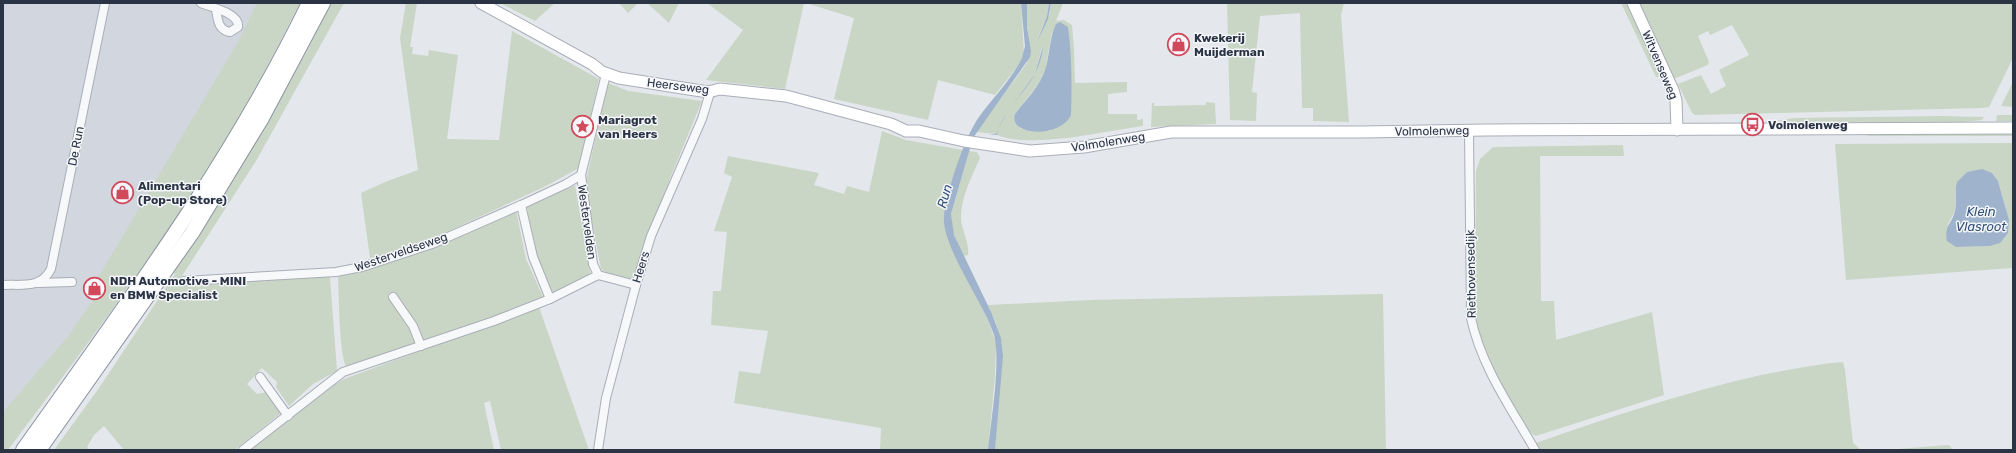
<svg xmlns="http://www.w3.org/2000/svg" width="2016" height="453" font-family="Rubik,sans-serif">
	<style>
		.built { fill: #d2d6de }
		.green { fill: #c9d6c5; fill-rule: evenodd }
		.water { fill: #9fb4cc }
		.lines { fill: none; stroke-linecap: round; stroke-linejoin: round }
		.street-casing { stroke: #a9aeb7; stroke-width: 10 }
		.secondary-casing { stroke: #a9aeb7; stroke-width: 13 }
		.highway-casing { stroke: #8b94a3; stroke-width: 16 }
		.street { stroke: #f7f8fa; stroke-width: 8 }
		.secondary { stroke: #fff; stroke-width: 11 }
		.highway { stroke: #fff; stroke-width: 14 }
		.labels { text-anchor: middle; stroke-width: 3; stroke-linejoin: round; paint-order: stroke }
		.poi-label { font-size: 12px; font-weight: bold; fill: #2b3445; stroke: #f4f6f9; text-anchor: start }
		.street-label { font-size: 12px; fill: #2b3445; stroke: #f4f6f9 }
		.water-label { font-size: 13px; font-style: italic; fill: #34527a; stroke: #f4f6f9 }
	</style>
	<rect width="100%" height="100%" fill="#e4e7ec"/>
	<path class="built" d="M3,3H282L101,292L3,426Z"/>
	<g class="green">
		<path d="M257,3H300C268,66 235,128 196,187C138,278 73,363 8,450H3V412L69,335L98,293L96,281L238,42Z"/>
		<path d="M331,3H344L256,161L182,276L183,284H206L323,276L330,277L337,371L313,384L289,406L276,387L277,382L262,368L247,384L257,394L267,392L281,413L235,450H124L104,426L94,435L87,447L90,450H54L99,388L175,274L173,273C230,185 285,97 331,3Z"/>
		<path d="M406,3H417L410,47H413L412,54L428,56L429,50L458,55L447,139L499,140L512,31L599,79L579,168L546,186L449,231L387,256L370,258L361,193L385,182L418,170L400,38Z"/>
		<path d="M500,3H555L535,21Z"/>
		<path d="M619,3H638L628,13Z"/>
		<path d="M647,3H679L669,23Z"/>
		<path d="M707,3H804L785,89L706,80L743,30Z"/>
		<path d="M806,3H1021L1024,54L1020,63L995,95L938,80L928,120L834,99L854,18Z"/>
		<path d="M1027,3H1049L1047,16L1036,42L1049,15L1051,3H1063L1056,21L1064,20L1072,25L1074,49L1075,83L1127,82V92L1108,94V114H1137V120L1143,119V126C1105,131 1032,149 997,135C1005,101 1042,84 1042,47L1035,74L1006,114L996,134L976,132L1027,63ZM1052,32L1051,131L1021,129L1015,114L1039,83L1045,71Z"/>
		<path d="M1227,3H1344L1341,15L1349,122L1313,121V108H1302L1300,13L1260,16L1252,92L1257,93L1256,121L1230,120Z"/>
		<path d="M1621,3H1626L1661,77H1656Z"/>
		<path d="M1637,3H2013V58L1989,107L1981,108L1695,115L1692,113L1678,84L1701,75L1711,94L1726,86L1719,70L1749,55L1732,25L1710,35L1708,31L1698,36L1709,62L1708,65L1676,78L1671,77Z"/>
		<path d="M2013,82V107L2001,106Z"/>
		<path d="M608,83L628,91L702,101L671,176L633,278C623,280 609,275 601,269L585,185Z"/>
		<path d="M1206,102L1215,103L1216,124L1151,127L1152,103H1154V106L1206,105Z"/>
		<path d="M1997,115H2013V121H1996Z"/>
		<path d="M1942,116L1984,117L1982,120L1963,122H1770L1794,118Z"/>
		<path d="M2013,130V136H1871L1834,131Z"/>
		<path d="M882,131L906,140L963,150L945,208V229L990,325L996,344L995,376L988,450H880L881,428L734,403L739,371L760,374L768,331L711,325L713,291H721L727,232L714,231L732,177L724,173L728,156L819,173L814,185L844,194L847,186L869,192Z"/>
		<path d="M2013,143V268L1846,280L1835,144ZM1992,173L1998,181L2006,209L1990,246L1956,247L1948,224L1955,211V189Z"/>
		<path d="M1623,145L1624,156H1540L1541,301H1554L1556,340L1652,312L1664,395L1536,436L1532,434L1525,425C1506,390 1480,355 1475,316L1476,171L1480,159L1493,147Z"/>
		<path d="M969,151L977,152L980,158C972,176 962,195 961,215C960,229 970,241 968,255L963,256L952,230L951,214Z"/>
		<path d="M575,185L590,272L587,280L553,294L534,253L527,207Z"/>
		<path d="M516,210L526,259L543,297L519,307L347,368C339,358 339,295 338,278L342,273L389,262L418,253Z"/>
		<path d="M1383,294L1386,450H995L1002,345L996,323L988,305L1091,300Z"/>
		<path d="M539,307L589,450H501L490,401L484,403L494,450H250L325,390L344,379Z"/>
		<path d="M1843,362L1845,370L1853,443L1861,450H1540L1536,443C1610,417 1685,392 1761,375C1788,370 1816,364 1843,362Z"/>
		<path d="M1949,445L1953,450H1886L1948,445Z"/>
	</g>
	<g class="water">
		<path d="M1021,3H1027V28L1031,51L1030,57L973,138L951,214L954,235L992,314L1001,338L1003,356L995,450H988C991,420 1001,362 994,335C984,303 941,246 944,216C946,192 965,136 979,117C993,98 1011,80 1022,58L1025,46Z"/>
		<path d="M1049,3H1051L1048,19L1037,42L1047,16Z"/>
		<path d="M1060,22L1068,27C1072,56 1072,86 1071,115C1061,138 1008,137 1015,114C1025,101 1040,86 1045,70C1050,55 1049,39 1056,24Z"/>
		<path d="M1043,46C1040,88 1003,103 997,135L988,134H996L1006,114L1035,74Z"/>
		<path d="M1982,169L1992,173L1998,181L2009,220L2008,233L2000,243L1990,246L1956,247L1947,241C1944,225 1952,224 1955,211C1957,201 1954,192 1957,182L1967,172Z"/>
	</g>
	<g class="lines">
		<defs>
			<g id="street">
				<path d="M201,3C212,8 240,13 238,27L230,32C218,30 218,20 216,10"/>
				<path d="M1469,131L1471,318C1481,366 1511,408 1535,450"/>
				<path d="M521,205L533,257L550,299"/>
				<path d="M598,275L593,264L581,175L606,74"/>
				<path d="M184,281L336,272L362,267L432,244L521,205L566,184L581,175"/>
				<path d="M38,283L72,282"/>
				<path d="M3,285C22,284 41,289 51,269L105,3"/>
				<path d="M393,297L413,326L421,346"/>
				<path d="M260,377L288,416"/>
				<path d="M243,450L343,372L494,321L550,299L598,275L636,285"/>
				<path d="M598,450L606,398L636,285L651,236L702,119L709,96L708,92"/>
			</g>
			<g id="secondary">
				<path d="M481,3L592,64L602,72L619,78L708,92L720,89L786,96L891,124L906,131H919L964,141L1030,151L1084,147L1171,132H1363L1486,130L2013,128"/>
				<path d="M1633,3L1673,90L1676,100L1677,130"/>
			</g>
			<g id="highway">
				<path d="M23,450C126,305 231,164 309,3"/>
				<path d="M39,450L192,233L262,118L323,3"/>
			</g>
		</defs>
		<use href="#street" class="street-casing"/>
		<use href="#secondary" class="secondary-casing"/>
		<use href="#highway" class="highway-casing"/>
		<use href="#street" class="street"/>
		<use href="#secondary" class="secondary"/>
		<use href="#highway" class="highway"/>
	</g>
	<defs>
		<symbol id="shop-ring" viewBox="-11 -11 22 22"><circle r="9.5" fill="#f4f6f9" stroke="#d1495b" stroke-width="1.5"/><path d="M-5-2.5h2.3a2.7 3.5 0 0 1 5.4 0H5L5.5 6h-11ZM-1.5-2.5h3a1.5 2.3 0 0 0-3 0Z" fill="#d1495b"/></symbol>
		<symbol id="bus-ring" viewBox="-11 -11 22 22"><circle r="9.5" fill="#f4f6f9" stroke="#d1495b" stroke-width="1.5"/><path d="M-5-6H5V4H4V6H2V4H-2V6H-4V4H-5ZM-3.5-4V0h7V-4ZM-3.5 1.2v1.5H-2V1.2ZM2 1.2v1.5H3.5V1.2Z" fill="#d1495b"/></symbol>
		<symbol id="sight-ring" viewBox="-11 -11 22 22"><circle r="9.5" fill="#f4f6f9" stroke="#d1495b" stroke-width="1.5"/><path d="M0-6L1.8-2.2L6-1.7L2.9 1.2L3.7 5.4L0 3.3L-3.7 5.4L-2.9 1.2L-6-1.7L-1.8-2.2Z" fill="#d1495b"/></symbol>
	</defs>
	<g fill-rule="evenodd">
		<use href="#shop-ring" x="1166" y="32" width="25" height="25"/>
		<use href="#bus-ring" x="1740" y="112" width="25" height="25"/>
		<use href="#sight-ring" x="570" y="114" width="25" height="25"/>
		<use href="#shop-ring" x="110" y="180" width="25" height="25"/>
		<use href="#shop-ring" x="82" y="276" width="25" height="25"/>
	</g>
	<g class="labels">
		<g class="poi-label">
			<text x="1194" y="42">Kwekerij<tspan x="1194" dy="14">Muijderman</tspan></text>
			<text x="598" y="124">Mariagrot<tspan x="598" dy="14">van Heers</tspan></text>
			<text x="1768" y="129">Volmolenweg</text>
			<text x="138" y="190">Alimentari<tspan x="138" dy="14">(Pop-up Store)</tspan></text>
			<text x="110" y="285">NDH Automotive - MINI<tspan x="110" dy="14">en BMW Specialist</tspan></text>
		</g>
		<g class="street-label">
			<text transform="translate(1660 65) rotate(67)" y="4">Witvenseweg</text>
			<text transform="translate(678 86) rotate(7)" y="4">Heerseweg</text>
			<text transform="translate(1432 131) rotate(-1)" y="4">Volmolenweg</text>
			<text transform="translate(1108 142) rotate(-9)" y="4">Volmolenweg</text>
			<text transform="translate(76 146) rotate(-79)" y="4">De Run</text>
			<text transform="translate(587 222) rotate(82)" y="4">Westervelden</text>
			<text transform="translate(401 252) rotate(-19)" y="4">Westerveldseweg</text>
			<text transform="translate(641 267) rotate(-73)" y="4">Heers</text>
			<text transform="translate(1471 274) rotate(-91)" y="4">Riethovensedijk</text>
		</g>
		<g class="water-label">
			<text transform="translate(944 196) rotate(-74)" y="5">Run</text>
			<text x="1981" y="216">Klein<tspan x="1981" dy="15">Vlasroot</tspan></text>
		</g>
	</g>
	<rect width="2016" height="453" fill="none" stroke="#2b3445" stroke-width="8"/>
</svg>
